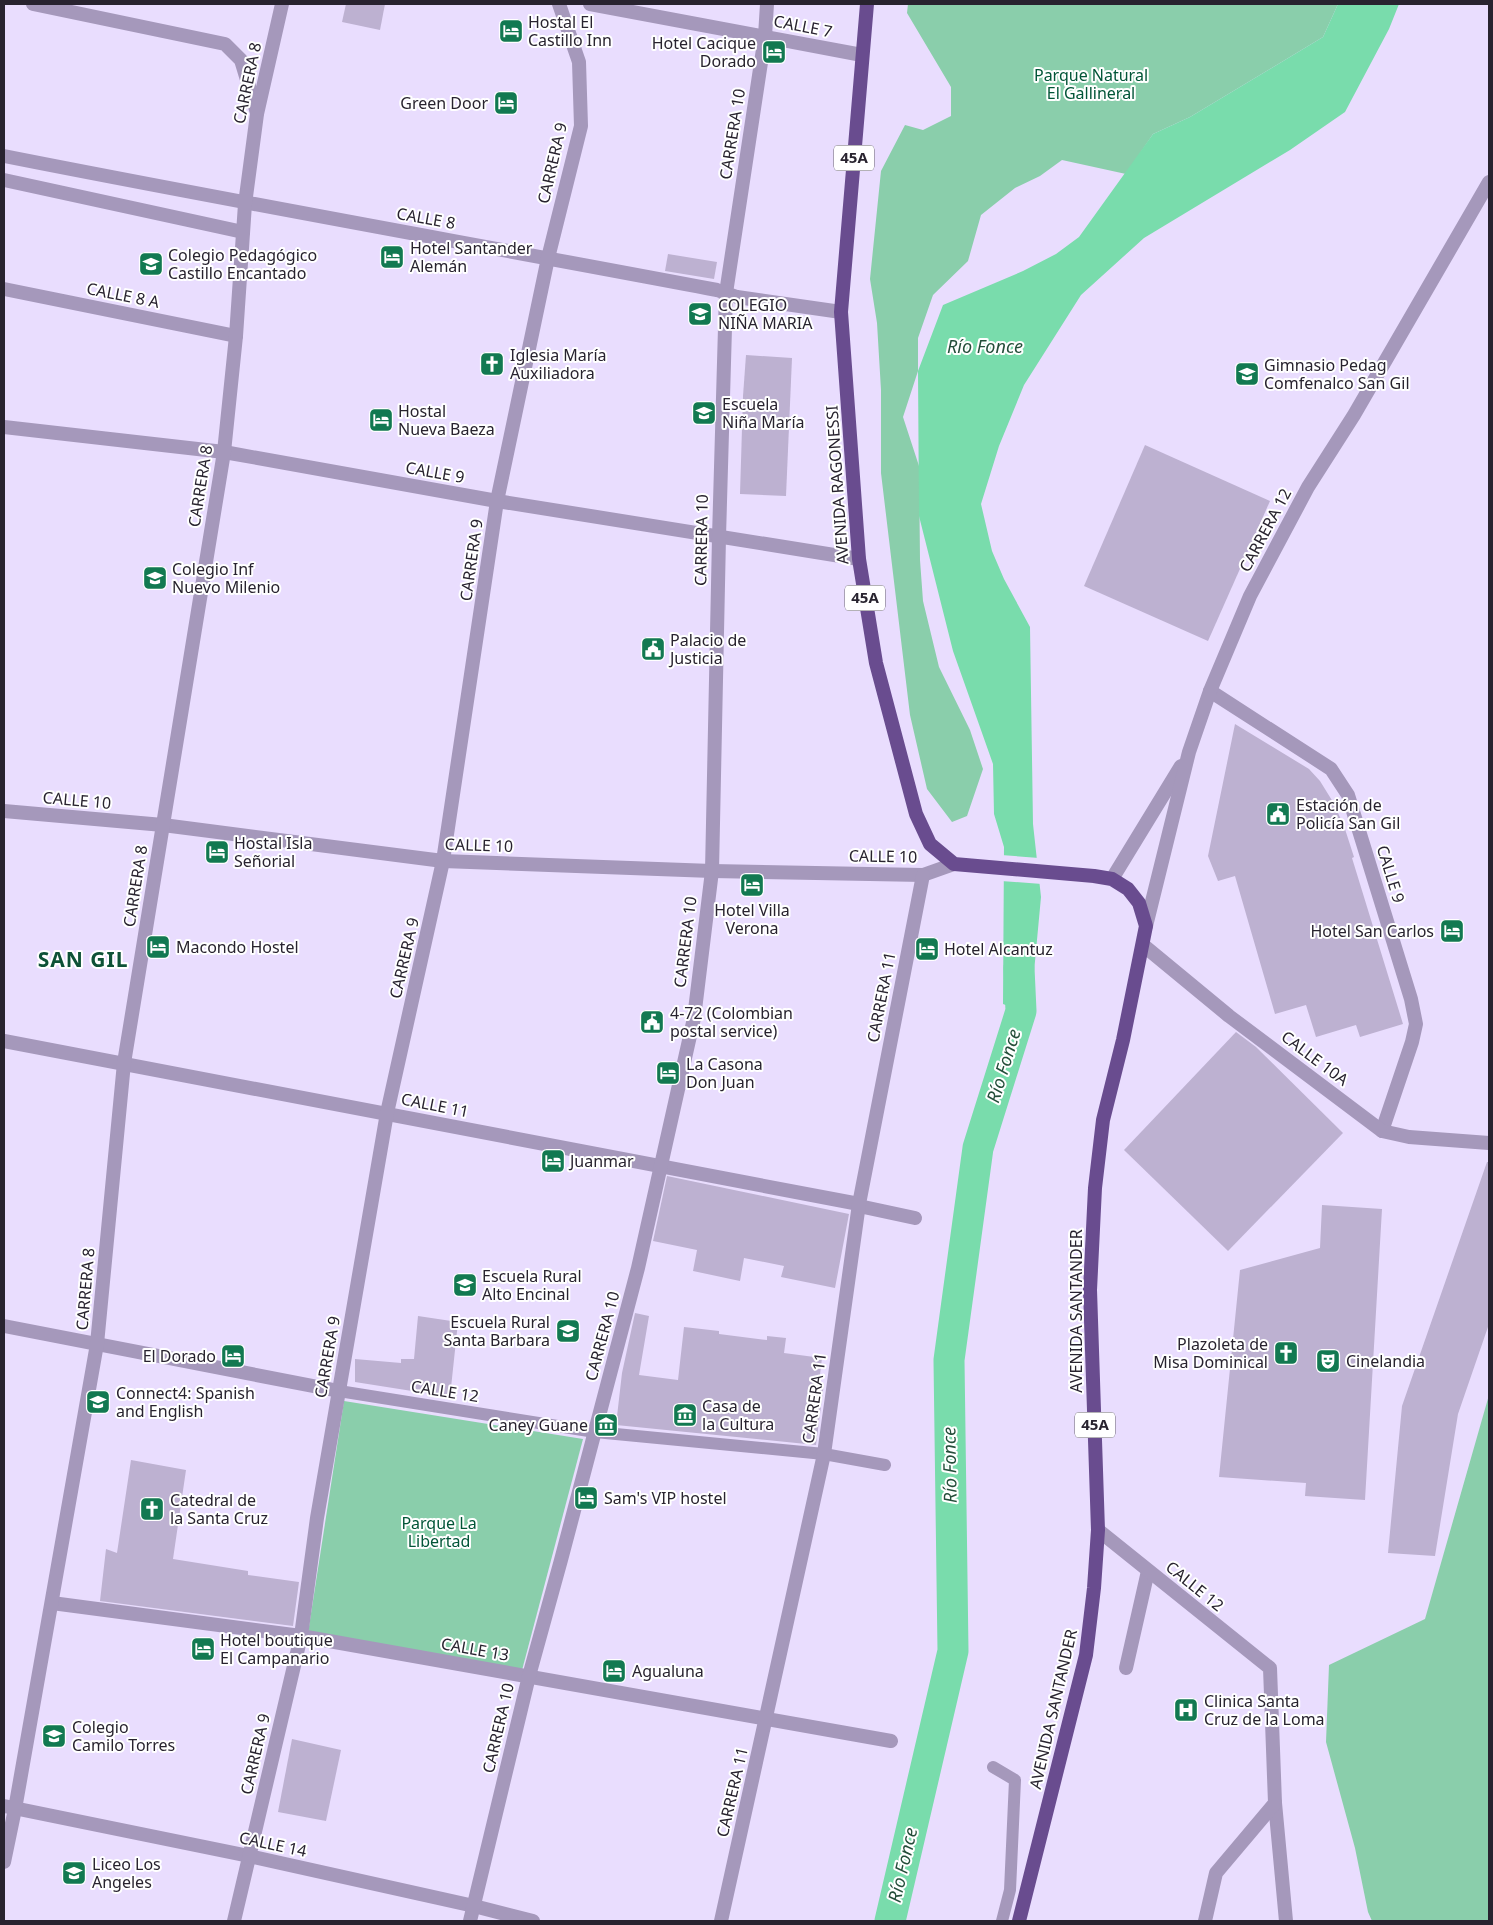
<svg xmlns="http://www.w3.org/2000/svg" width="1493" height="1925" font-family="'Noto Sans',sans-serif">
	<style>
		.green { fill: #8aceab }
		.water { fill: #79dcac }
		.pier { fill: #e9ddfe }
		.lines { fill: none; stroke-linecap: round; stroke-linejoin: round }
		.river { stroke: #79dcac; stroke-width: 31 }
		.building { fill: #bdb1d1 }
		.pedestrian { stroke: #a598bb; stroke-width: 12 }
		.minor { stroke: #a598bb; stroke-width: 14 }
		.tertiary { stroke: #a598bb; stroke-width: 14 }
		.trunk { stroke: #694c8f; stroke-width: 14 }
		.labels { text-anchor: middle; stroke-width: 4; stroke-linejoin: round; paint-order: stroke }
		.shield { fill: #fff; stroke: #68656d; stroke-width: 1 }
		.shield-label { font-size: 15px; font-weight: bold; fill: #28232f }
		.poi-label { font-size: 16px; fill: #28232f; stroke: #fff; text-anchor: start }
		.street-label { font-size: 16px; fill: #28232f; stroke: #fff }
		.park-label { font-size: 16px; fill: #015537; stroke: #fff }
		.water-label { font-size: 18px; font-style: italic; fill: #244e3a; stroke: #fff }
		.district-label { font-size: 21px; font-weight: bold; letter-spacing: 1px; fill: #0e5237; stroke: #fff }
	</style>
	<rect width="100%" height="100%" fill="#e9ddfe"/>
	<g class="green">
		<path d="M908,4H1338L1323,37L1190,117L1153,134L1126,174L1062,160L1040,176L1015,188L981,215L968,261L933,295L918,338V371L903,417L919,466L920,560L923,601L939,667L970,730L983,769L967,816L952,822L927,789L910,715L881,473V390L877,323L870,279L881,171L905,125L923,130L951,116V87L907,13Z"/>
		<path d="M1489,1395V1921H1372L1368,1912L1355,1848L1326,1742L1329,1665L1425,1619Z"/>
		<path d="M344,1401L583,1439L521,1674L308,1633Z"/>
	</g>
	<path class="water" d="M1338,4H1399L1389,29L1345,112L1290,150L1144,238L1081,295L1024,385L999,446L981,504L992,551L1004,579L1030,627L1033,824L1041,897L1031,1004L1021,1011L1003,1004L1004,847L994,814L993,764L953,651L919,516L918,371L943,305L1023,271L1056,254L1079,237L1153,134L1190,117L1323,37Z"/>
	<path class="pier" d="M1001,855L1039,858L1042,884L1001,881Z"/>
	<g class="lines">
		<path class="river" d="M890,1921L953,1651L949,1360L978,1148L1021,1011L1019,968"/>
	</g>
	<g class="building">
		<path d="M346,4H385L380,30L342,22Z"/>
		<path d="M668,254L717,262L714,279L665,271Z"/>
		<path d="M746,355L792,358L786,496L740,494L743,396Z"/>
		<path d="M1145,445L1270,501L1208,641L1084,586Z"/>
		<path d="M1235,724L1309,769L1320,781L1333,802L1344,826L1354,857L1352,858L1403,1024L1360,1037L1356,1025L1316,1037L1306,1005L1275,1014L1235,876L1218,881L1208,856Z"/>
		<path d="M1236,1032L1256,1047L1343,1133L1228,1251L1124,1150Z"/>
		<path d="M1487,1162H1489V1324L1458,1414L1435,1556L1388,1553L1402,1406Z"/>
		<path d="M667,1176L849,1214L835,1288L781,1277L784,1266L744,1258L740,1281L693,1271L697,1250L653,1241Z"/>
		<path d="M1322,1205L1382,1209L1365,1500L1305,1496L1306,1483L1219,1477L1240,1270L1320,1248Z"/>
		<path d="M635,1313L649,1316L639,1375L678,1380L684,1327L719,1331V1334L767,1340V1336L786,1338L784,1353L822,1358L819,1383H824L816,1445L616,1425L622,1373Z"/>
		<path d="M418,1316L458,1322L450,1397L355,1382V1359L401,1363V1359H414Z"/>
		<path d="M131,1460L186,1470L173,1559L248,1571V1575L299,1582L293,1626L100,1601L106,1549L117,1553Z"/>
		<path d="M292,1739L341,1750L326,1821L278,1812Z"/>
	</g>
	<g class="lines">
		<g class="pedestrian">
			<path d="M339,1391L595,1432L824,1454L885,1465"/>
			<path d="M993,1767L1015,1780L1010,1890L1002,1921"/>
		</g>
		<g class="minor">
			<path d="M33,4L225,44L241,60L257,113"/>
			<path d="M590,4L862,55"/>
			<path d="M4,156C241,203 479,245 717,290L737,297L841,312"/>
			<path d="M4,180L243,232"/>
			<path d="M4,289L236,336"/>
			<path d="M4,427L224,452L497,501L859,559"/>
			<path d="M1210,691L1331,769L1348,795L1411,999L1416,1024L1412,1042L1382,1131"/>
			<path d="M4,811L163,825L443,861L712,871L923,875L954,864"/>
			<path d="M4,1041L859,1204"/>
			<path d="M859,1206L915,1218"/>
			<path d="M4,1326L339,1391"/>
			<path d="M52,1603L301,1636L891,1741"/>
			<path d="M1126,1668L1148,1571"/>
			<path d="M1275,1803L1286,1921"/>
			<path d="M4,1806L249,1856L474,1906L533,1921"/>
			<path d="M4,1862L15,1809L97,1344L124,1063L224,452L236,336L245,204L257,114L282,4"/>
			<path d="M234,1921L301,1636L317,1518L387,1113L443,861L497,501L548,258L581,126L579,62L559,4"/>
			<path d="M470,1921L529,1676L561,1560L638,1268L694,1018L712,871L719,537L726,293L765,36L767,4"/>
			<path d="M721,1921L824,1454L859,1204L923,875"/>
		</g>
		<g class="tertiary">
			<path d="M1112,879L1181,766"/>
			<path d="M1146,926L1189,752L1210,691L1250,596L1308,487L1354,415L1489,182"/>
			<path d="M1143,945L1229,1016L1382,1131L1409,1137L1489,1143"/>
			<path d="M1098,1530L1270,1668L1275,1803L1216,1873L1205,1921"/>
		</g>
		<path class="trunk" d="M867,4L841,312L859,559L876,663L916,814L930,844L954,864L1094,876L1112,879L1128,889L1139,903L1146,926L1123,1040L1103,1120L1095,1188L1090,1290L1098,1530L1094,1588L1086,1655L1019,1921"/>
	</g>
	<defs>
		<symbol id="hotel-square" viewBox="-11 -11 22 22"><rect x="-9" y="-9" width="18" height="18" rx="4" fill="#127951" stroke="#fff"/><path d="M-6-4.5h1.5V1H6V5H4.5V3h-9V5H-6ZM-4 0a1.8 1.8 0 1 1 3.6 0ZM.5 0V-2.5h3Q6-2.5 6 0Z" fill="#fff"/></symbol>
		<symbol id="school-square" viewBox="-11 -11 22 22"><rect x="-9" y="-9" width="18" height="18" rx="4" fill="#127951" stroke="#fff"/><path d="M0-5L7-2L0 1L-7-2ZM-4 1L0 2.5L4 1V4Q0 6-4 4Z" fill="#fff"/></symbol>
		<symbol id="church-square" viewBox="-11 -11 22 22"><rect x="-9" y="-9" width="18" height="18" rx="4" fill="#127951" stroke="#fff"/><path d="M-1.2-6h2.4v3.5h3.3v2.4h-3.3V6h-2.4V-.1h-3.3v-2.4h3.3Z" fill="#fff"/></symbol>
		<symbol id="civic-square" viewBox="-11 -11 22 22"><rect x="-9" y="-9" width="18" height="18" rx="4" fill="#127951" stroke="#fff"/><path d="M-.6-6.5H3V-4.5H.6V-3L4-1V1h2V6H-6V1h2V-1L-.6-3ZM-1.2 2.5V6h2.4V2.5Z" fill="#fff"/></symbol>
		<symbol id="theatre-square" viewBox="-11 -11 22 22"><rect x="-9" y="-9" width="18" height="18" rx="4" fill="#127951" stroke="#fff"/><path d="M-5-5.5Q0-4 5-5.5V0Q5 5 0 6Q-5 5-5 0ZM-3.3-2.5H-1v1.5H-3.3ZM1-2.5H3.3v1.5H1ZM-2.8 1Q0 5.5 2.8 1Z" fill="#fff"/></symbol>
		<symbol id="museum-square" viewBox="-11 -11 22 22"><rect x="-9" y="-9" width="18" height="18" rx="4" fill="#127951" stroke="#fff"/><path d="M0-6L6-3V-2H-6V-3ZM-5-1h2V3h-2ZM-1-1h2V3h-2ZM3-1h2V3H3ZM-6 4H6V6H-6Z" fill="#fff"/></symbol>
		<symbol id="hospital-square" viewBox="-11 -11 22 22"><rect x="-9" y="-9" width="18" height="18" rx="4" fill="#127951" stroke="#fff"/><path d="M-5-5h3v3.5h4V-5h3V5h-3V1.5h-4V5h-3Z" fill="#fff"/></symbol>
	</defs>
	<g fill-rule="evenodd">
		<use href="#hotel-square" x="497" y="17" width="28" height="28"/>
		<use href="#hotel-square" x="760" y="38" width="28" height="28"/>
		<use href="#hotel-square" x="492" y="89" width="28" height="28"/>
		<use href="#hotel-square" x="378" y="243" width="28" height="28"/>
		<use href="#school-square" x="137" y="250" width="28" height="28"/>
		<use href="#school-square" x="686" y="300" width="28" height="28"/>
		<use href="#church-square" x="478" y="350" width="28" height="28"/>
		<use href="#school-square" x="1233" y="360" width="28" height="28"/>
		<use href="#school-square" x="690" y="399" width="28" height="28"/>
		<use href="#hotel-square" x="367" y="406" width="28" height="28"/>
		<use href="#school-square" x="141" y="564" width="28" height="28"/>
		<use href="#civic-square" x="639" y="635" width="28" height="28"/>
		<use href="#civic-square" x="1264" y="800" width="28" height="28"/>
		<use href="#hotel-square" x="203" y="838" width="28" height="28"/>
		<use href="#hotel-square" x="738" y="871" width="28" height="28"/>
		<use href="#hotel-square" x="1438" y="917" width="28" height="28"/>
		<use href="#hotel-square" x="144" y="933" width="28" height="28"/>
		<use href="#hotel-square" x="913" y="935" width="28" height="28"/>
		<use href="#civic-square" x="638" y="1008" width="28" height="28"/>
		<use href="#hotel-square" x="654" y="1059" width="28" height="28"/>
		<use href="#hotel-square" x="539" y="1147" width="28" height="28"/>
		<use href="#school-square" x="451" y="1271" width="28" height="28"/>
		<use href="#school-square" x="554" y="1317" width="28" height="28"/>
		<use href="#church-square" x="1272" y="1339" width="28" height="28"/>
		<use href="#hotel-square" x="219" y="1342" width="28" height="28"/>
		<use href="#theatre-square" x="1314" y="1347" width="28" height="28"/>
		<use href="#school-square" x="84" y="1388" width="28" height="28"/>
		<use href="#museum-square" x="671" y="1401" width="28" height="28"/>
		<use href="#museum-square" x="592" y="1411" width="28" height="28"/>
		<use href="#hotel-square" x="572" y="1484" width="28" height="28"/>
		<use href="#church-square" x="138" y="1495" width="28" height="28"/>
		<use href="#hotel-square" x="189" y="1635" width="28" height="28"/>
		<use href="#hotel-square" x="600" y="1657" width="28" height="28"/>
		<use href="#hospital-square" x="1172" y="1696" width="28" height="28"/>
		<use href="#school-square" x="40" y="1722" width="28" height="28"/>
		<use href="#school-square" x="60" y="1859" width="28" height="28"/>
	</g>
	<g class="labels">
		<g class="shield">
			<rect x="834" y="145.5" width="40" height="25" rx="4"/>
			<rect x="845" y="585.5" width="40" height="25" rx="4"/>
			<rect x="1075" y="1412.5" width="40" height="25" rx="4"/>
		</g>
		<g class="shield-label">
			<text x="854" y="163">45A</text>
			<text x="865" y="603">45A</text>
			<text x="1095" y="1430">45A</text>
		</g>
		<g class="poi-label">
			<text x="528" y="28">Hostal El<tspan x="528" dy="18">Castillo Inn</tspan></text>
			<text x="756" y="49" text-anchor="end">Hotel Cacique<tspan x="756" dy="18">Dorado</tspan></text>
			<text x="488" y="109" text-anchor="end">Green Door</text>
			<text x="410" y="254">Hotel Santander<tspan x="410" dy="18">Alemán</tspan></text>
			<text x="168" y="261">Colegio Pedagógico<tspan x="168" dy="18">Castillo Encantado</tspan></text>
			<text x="718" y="311">COLEGIO<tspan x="718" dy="18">NIÑA MARIA</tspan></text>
			<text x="510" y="361">Iglesia María<tspan x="510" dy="18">Auxiliadora</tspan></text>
			<text x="1264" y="371">Gimnasio Pedag<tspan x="1264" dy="18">Comfenalco San Gil</tspan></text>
			<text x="722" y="410">Escuela<tspan x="722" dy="18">Niña María</tspan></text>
			<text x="398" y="417">Hostal<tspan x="398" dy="18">Nueva Baeza</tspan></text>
			<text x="172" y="575">Colegio Inf<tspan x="172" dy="18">Nuevo Milenio</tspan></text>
			<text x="670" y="646">Palacio de<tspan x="670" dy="18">Justicia</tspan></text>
			<text x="1296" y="811">Estación de<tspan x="1296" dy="18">Policía San Gil</tspan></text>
			<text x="234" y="849">Hostal Isla<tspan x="234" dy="18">Señorial</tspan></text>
			<text x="752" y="916" text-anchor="middle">Hotel Villa<tspan x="752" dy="18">Verona</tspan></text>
			<text x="1434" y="937" text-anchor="end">Hotel San Carlos</text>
			<text x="176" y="953">Macondo Hostel</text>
			<text x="944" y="955">Hotel Alcantuz</text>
			<text x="670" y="1019">4-72 (Colombian<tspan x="670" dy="18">postal service)</tspan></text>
			<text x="686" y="1070">La Casona<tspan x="686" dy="18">Don Juan</tspan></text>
			<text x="570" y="1167">Juanmar</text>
			<text x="482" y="1282">Escuela Rural<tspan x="482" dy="18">Alto Encinal</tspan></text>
			<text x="550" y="1328" text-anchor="end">Escuela Rural<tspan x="550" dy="18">Santa Barbara</tspan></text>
			<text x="1268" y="1350" text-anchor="end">Plazoleta de<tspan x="1268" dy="18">Misa Dominical</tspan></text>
			<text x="216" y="1362" text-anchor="end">El Dorado</text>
			<text x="1346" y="1367">Cinelandia</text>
			<text x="116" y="1399">Connect4: Spanish<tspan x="116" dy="18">and English</tspan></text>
			<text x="702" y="1412">Casa de<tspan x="702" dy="18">la Cultura</tspan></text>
			<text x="588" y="1431" text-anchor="end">Caney Guane</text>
			<text x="604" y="1504">Sam's VIP hostel</text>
			<text x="170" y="1506">Catedral de<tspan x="170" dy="18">la Santa Cruz</tspan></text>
			<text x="220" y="1646">Hotel boutique<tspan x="220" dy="18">El Campanario</tspan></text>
			<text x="632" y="1677">Agualuna</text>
			<text x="1204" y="1707">Clinica Santa<tspan x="1204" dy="18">Cruz de la Loma</tspan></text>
			<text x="72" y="1733">Colegio<tspan x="72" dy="18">Camilo Torres</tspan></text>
			<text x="92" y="1870">Liceo Los<tspan x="92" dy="18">Angeles</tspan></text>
		</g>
		<g class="street-label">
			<text transform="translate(803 26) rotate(11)" y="6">CALLE 7</text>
			<text transform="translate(247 83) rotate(-78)" y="6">CARRERA 8</text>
			<text transform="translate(732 134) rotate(-81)" y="6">CARRERA 10</text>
			<text transform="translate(552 163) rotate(-77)" y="6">CARRERA 9</text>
			<text transform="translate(426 218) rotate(10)" y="6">CALLE 8</text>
			<text transform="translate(123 295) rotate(11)" y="6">CALLE 8 A</text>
			<text transform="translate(435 472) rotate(10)" y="6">CALLE 9</text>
			<text transform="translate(837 485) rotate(-94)" y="6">AVENIDA RAGONESSI</text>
			<text transform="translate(200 486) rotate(-81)" y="6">CARRERA 8</text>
			<text transform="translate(1265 530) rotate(-62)" y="6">CARRERA 12</text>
			<text transform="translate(701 540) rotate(-89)" y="6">CARRERA 10</text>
			<text transform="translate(471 560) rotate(-82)" y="6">CARRERA 9</text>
			<text transform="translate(77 800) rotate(5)" y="6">CALLE 10</text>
			<text transform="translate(479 845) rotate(2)" y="6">CALLE 10</text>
			<text transform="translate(883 856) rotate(1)" y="6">CALLE 10</text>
			<text transform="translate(1391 874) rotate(73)" y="6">CALLE 9</text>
			<text transform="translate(135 886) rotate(-81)" y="6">CARRERA 8</text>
			<text transform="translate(685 942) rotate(-83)" y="6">CARRERA 10</text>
			<text transform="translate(404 958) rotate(-77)" y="6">CARRERA 9</text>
			<text transform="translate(881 997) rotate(-79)" y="6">CARRERA 11</text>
			<text transform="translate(1315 1058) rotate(37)" y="6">CALLE 10A</text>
			<text transform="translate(435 1105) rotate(11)" y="6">CALLE 11</text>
			<text transform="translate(85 1289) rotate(-85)" y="6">CARRERA 8</text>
			<text transform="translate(1076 1311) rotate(-90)" y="6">AVENIDA SANTANDER</text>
			<text transform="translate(602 1336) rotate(-75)" y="6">CARRERA 10</text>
			<text transform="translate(327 1357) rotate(-80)" y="6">CARRERA 9</text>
			<text transform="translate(445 1391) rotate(9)" y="6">CALLE 12</text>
			<text transform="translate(814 1398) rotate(-82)" y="6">CARRERA 11</text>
			<text transform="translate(1195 1586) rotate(39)" y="6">CALLE 12</text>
			<text transform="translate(475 1649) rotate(10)" y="6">CALLE 13</text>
			<text transform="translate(1053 1709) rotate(-77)" y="6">AVENIDA SANTANDER</text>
			<text transform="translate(498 1728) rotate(-77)" y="6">CARRERA 10</text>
			<text transform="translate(255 1754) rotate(-77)" y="6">CARRERA 9</text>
			<text transform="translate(732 1792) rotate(-77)" y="6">CARRERA 11</text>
			<text transform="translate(273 1844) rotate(12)" y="6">CALLE 14</text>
		</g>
		<g class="park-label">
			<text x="1091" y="81">Parque Natural<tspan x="1091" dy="18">El Gallineral</tspan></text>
			<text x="439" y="1529">Parque La<tspan x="439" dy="18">Libertad</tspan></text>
		</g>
		<g class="water-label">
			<text x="985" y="353">Río Fonce</text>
			<text transform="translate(1004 1066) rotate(-73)" y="6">Río Fonce</text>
			<text transform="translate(950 1465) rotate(-91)" y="6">Río Fonce</text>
			<text transform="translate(903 1865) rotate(-77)" y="6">Río Fonce</text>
		</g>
		<g class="district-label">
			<text x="83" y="967">SAN GIL</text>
		</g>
	</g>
	<rect width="1493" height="1925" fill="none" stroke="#28232f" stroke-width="10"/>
</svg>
